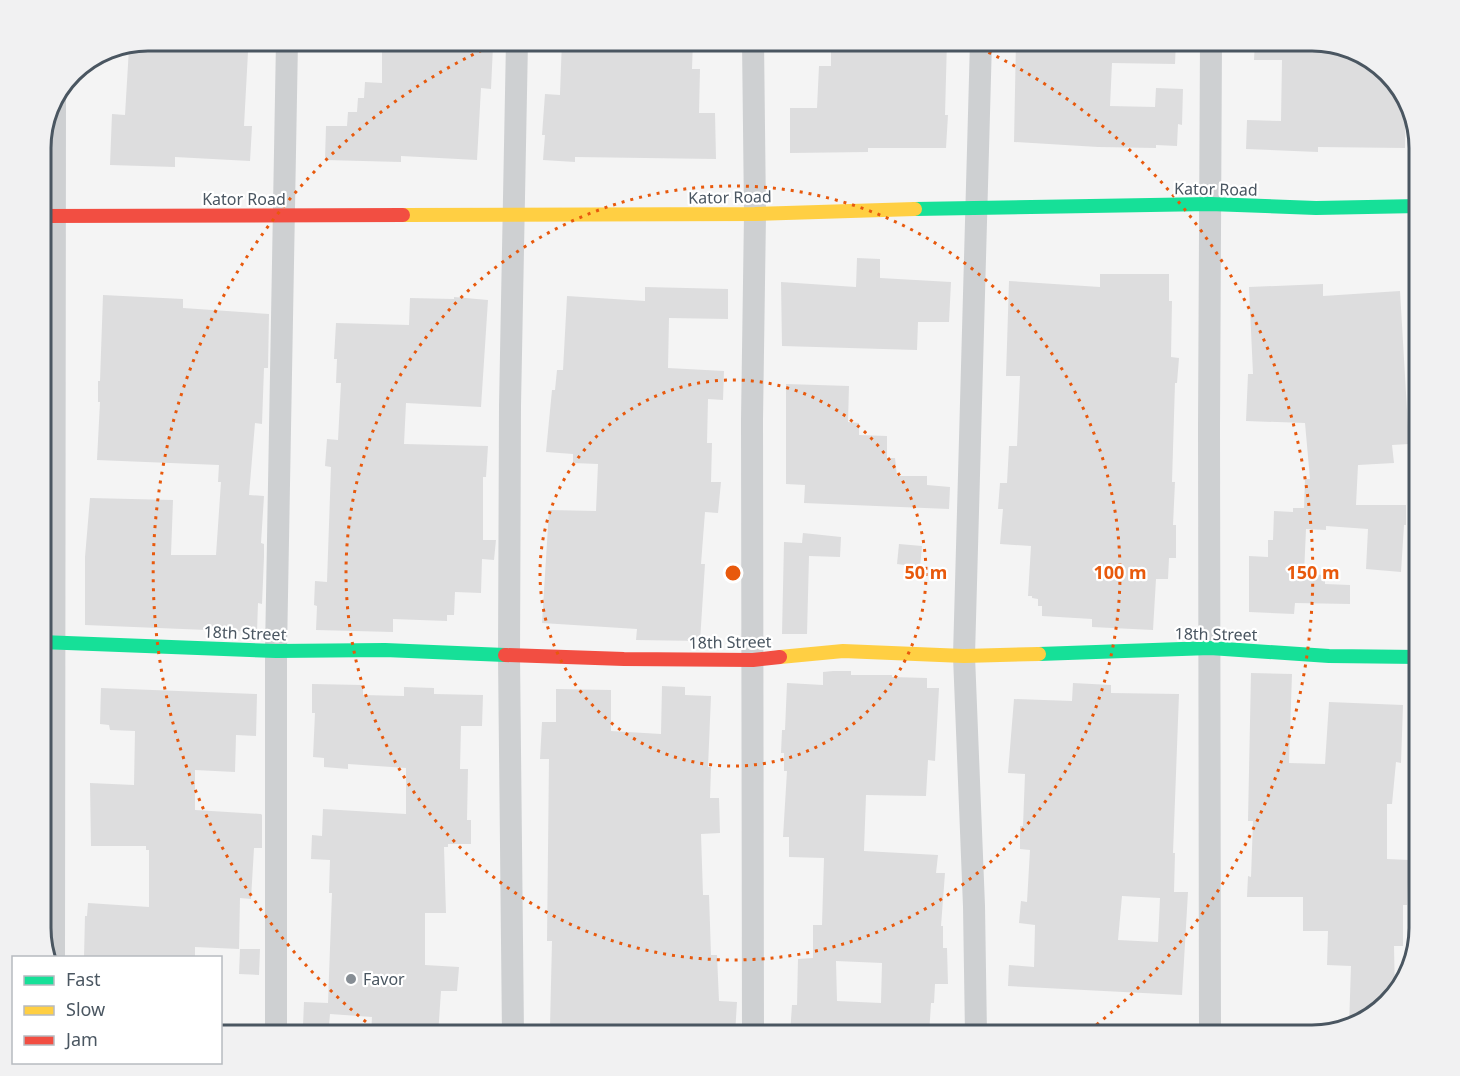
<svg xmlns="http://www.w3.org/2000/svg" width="1460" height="1076" font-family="'Noto Sans',sans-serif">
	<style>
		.building { fill: #ddddde; fill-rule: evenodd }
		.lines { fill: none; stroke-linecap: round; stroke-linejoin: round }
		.street { stroke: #ced0d2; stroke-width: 22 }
		.fast { stroke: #16e098; stroke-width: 14 }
		.slow { stroke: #ffcf43; stroke-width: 14 }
		.jam { stroke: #f24e42; stroke-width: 14 }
		.ring { fill: none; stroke: #e8590c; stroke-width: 3; stroke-dasharray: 3 6 }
		.poi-dot { fill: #868d94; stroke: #fff; stroke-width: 2 }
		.labels { text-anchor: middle; stroke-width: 4.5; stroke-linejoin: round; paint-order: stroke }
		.street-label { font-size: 16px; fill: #4a5661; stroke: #fff }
		.poi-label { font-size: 16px; fill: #4a5661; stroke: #fff; text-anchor: start }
		.rim { fill: none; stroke: #4a5661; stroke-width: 3 }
		.centre { fill: #e8590c; stroke: #fff; stroke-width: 3 }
		.ring-label { font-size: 18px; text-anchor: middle; font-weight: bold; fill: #e8590c; stroke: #fff; stroke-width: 4.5; stroke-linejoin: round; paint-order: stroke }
	</style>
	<rect width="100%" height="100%" fill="#f4f4f4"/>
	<g class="building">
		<path d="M148,40H174L173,48L248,52L244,126H252L250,161L175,157V167L110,165L112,114L125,115L129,48Z"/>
		<path d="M382,40H431V43L493,46L491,89L481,88L477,160L401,156V162L325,160L326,126H347L348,112H357L358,98H364L365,82L382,83Z"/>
		<path d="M562,40H693L692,69H700L699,113H715L716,159L575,157V162L543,160L545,135H542L545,94L560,95V93Z"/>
		<path d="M831,40H947L945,115H948L946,148H868V152L790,153V108H817L819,66H831Z"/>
		<path d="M1016,40H1176L1175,64L1112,63L1110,106L1155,107L1156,88L1183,89L1182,125L1178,124L1177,146L1156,145V148L1098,147L1014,142Z"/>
		<path d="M1255,40H1312L1377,63L1406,98L1405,148L1318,147V152L1246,149L1247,120L1281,121L1282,60H1254Z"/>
		<path d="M857,258L880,259V278L951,282L949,322H918L917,350L782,346L781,282L856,287Z"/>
		<path d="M1100,274H1169V301H1172L1171,357L1179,358L1177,383H1175L1172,482H1175L1173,525H1176V558H1169L1168,579H1156L1153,630L1092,627V619L1042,616V606H1038V599L1032,598V596H1028L1031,546L1000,544L1003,509H998L1000,483H1007L1009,446H1017L1020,376H1006L1009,281L1100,287Z"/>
		<path d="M1323,284V296L1400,291L1409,444L1392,445L1394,463L1358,465L1356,505H1406V525H1404L1401,572L1366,569L1368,529L1326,526V530L1306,529L1304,574L1325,575V584L1350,585V604L1295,603L1294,614L1249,612V556L1268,557V540H1273L1274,511L1293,512V508H1304L1305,479H1310L1305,423L1246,421L1248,374H1253L1249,287Z"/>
		<path d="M645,287L728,289V319L669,318L668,368L724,371L723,400L708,399L707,443H712L711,482H721L718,513L705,512L701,564H705L700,641L636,640L637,629L542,623L549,510L596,511L598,464L573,463V454L546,452L552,390H555L557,370H563L567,296L645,301Z"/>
		<path d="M103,295L183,299V308L269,314L268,368H264L262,424L255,423L249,495L264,496L261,543L264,544V557L262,604L258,603L257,632L85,625V557L90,498L173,500L171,555H216L221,482H218L219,465L97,460L100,402H98V381H100Z"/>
		<path d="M454,297L488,300L481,407L406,403L404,444L488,446L486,477H483V540H496L494,560L482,559L481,593L455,592L454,615H447V621L393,619V632L316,630L317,606L314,605L315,581L327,582L331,467L325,466L327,439L338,440L341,383H336L337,359H334L336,323L409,325L410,298L454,299Z"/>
		<path d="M786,384L849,386L848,422L859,423V435L887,436V458H895L897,476H927V485L950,487L949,509L804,503L805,485L786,484Z"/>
		<path d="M803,533L841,537L840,557L809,556L807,634H782L784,542L802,543Z"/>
		<path d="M899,544L922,546L920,567L897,564Z"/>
		<path d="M833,671H851V675H892V677L927,678V688H939L935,761L928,760L926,796L866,795L864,851L938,855L936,873H945L941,926H943V948H947L948,984H935L934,1003H931L929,1035L854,1033V1035H790L792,1005H797L798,959L813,958V925H822L824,858L789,857V837H783L787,771H784V753H781L782,730H785L787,683L823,685V672ZM836,961L882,963L881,1003L837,1001Z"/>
		<path d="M1251,673L1292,674L1289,763L1325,764L1329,702L1403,705L1401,763L1396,762L1392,804H1387V859L1409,860L1407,905H1403V946H1394L1395,995L1360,1024L1349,1027L1351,966L1327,965L1328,931H1303V897H1247L1248,876L1251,877L1253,821H1248Z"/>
		<path d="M1073,683L1111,685V693L1179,694L1173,853H1175L1174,892H1188L1182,995L1008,986L1009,965L1034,967L1035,925L1019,923L1021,901L1027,902L1030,850L1020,849V826H1023L1025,774L1008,773L1014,699L1072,701ZM1122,896L1160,898L1158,942L1118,940Z"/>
		<path d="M312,684L363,685V695L404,696V687L434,688V694L483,695L482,726H461L460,769H468L467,820H471V844H448V847H444L446,913H425V965L459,967L457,991H441L438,1035H371L372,1017L330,1014L329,1026L325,1025V1027L303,1026L304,1002L328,1003L332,893H329L330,860L311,859L312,835L322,836L323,809L406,814V768L348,764V769L324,767V758L313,757L315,713H312Z"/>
		<path d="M662,686L685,687V695L711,696L708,767H711L710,798H719L720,833L701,834L703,895H709L711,955H717L719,1001L737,1002L735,1035H635V1026L594,1027L593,1035L554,1033L555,1027H550L552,941H547L549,759H540L542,722H556V689L611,690V731L661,734Z"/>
		<path d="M101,688L257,694L256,736L236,735L235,772L195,770V810L261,814L262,815V848H254L251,899L240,898L239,949L195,947V957H84L85,916H87L88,903L149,907V850H146V846H91L90,783L134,785L135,731L110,730L109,725L100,724Z"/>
		<path d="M240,949H260L259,975L239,974Z"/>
	</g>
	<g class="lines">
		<g class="street">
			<path d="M54,958L55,96"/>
			<path d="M276,1035V651L287,41"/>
			<path d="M513,1035L509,656L510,406L517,41"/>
			<path d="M753,1035L752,420L755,214L753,41"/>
			<path d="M976,1035L974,906L964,656L981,41"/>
			<path d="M1210,1035L1209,426L1211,41"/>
		</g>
		<g class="fast">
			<path d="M915,209L1210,204L1316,208L1419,206"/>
			<path d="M41,642L276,651L385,650L505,655"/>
			<path d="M1039,654L1210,648L1329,656L1419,657"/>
		</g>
		<g class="slow">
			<path d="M403,215L755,214L915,209"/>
			<path d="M780,657L843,651L964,656L1039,654"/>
		</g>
		<g class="jam">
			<path d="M41,216L403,215"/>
			<path d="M505,655L624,659L753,660L780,657"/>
		</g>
	</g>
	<g class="ring">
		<circle cx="733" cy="573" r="193"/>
		<circle cx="733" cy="573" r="387"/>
		<path d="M380 1033A580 580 0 0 1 502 41M964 41A580 580 0 0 1 1086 1033"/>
	</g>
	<circle class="poi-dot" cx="351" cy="979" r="6"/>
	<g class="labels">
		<g class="street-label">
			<text transform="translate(1216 189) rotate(1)" y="6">Kator Road</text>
			<text transform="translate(730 197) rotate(-1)" y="6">Kator Road</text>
			<text x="244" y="205">Kator Road</text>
			<text transform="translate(245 633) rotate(2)" y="6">18th Street</text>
			<text transform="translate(1216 634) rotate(1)" y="6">18th Street</text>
			<text transform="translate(730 642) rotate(-1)" y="6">18th Street</text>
		</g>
		<g class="poi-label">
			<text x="363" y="985">Favor</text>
		</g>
	</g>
	<path d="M0 0H1460V1076H0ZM148 51H1312A97 97 0 0 1 1409 148V928A97 97 0 0 1 1312 1025H148A97 97 0 0 1 51 928V148A97 97 0 0 1 148 51Z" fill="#f1f1f2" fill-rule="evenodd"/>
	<path class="rim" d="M148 51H1312A97 97 0 0 1 1409 148V928A97 97 0 0 1 1312 1025H148A97 97 0 0 1 51 928V148A97 97 0 0 1 148 51Z"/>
	<circle cx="733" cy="573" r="9" class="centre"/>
	<g class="ring-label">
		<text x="926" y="579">50 m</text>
		<text x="1120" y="579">100 m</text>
		<text x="1313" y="579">150 m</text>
	</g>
	<rect x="12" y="956" width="210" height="108" fill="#ffffff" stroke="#b7bbc0" stroke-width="1.5"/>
	<rect x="24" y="976" width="30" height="9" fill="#16e098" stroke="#b7bbc0" stroke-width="1.5"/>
	<text x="66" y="986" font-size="18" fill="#4a5661">Fast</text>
	<rect x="24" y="1006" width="30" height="9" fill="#ffcf43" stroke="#b7bbc0" stroke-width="1.5"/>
	<text x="66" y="1016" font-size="18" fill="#4a5661">Slow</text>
	<rect x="24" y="1036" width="30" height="9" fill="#f24e42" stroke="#b7bbc0" stroke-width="1.5"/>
	<text x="66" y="1046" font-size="18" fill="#4a5661">Jam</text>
</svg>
